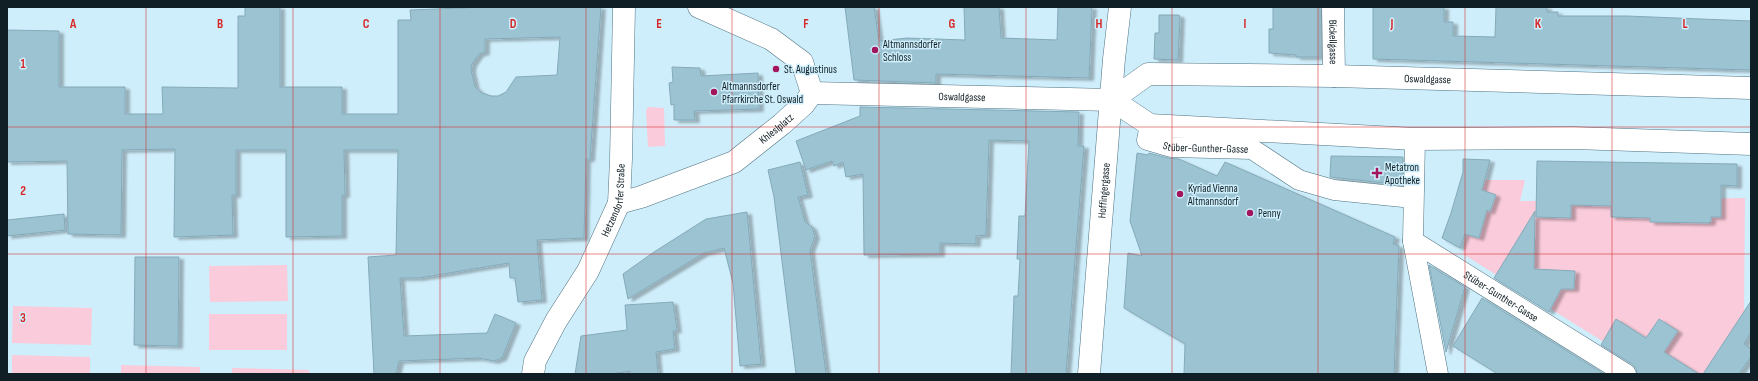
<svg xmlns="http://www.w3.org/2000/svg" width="1758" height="381" font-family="'Sofia Sans Condensed',sans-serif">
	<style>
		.green { fill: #facbda }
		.building { fill: #9cc3d2; stroke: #84aab9; fill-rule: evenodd; filter: url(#shadow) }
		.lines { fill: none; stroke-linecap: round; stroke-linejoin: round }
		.pedestrian-casing { stroke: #4e7280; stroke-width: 21 }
		.minor-casing { stroke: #4e7280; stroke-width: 23 }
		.pedestrian { stroke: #fff; stroke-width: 20 }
		.minor { stroke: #fff; stroke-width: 22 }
		.grid { fill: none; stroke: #d62828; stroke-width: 1; stroke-opacity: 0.55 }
		.poi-dot { fill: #a2155d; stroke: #cfeefb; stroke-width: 1.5 }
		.labels { text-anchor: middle; stroke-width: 3; stroke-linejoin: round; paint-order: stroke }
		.street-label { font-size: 11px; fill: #101f25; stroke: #cfeefb }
		.poi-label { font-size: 11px; fill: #101f25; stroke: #cfeefb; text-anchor: start }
		.grid-label { font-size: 13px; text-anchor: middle; font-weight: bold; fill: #d62828; stroke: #cfeefb; stroke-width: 3; stroke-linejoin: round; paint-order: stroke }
	</style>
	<defs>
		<filter id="shadow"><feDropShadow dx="4.5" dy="2.5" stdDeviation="1" flood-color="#0004"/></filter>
	</defs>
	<rect width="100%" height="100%" fill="#cfeefb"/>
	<g class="green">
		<path d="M648,107L664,108L665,146L648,147L646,111Z"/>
		<path d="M1477,180H1525L1520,201L1745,198L1744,313L1707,374H1655L1463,254Z"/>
		<path d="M287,265L288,301L210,302L209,266Z"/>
		<path d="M13,306L92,308L91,345L12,343Z"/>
		<rect x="209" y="314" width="78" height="36"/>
		<path d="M12,355L90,357V374H12Z"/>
		<path d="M121,365L200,367V374H121Z"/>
		<path d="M232,368L309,370V374H232Z"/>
	</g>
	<g class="building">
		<path d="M245,7H280V87H342V114H398V20H411L410,10L486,7H601L590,159H586L584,238L537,240L542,300L518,302L515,278H510L509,263L419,278H400L404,336L487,333L495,314L516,323L502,358L494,361L479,358L399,361L396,374H374L368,257L396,255L398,150H344L345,195H342V236L286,237V150H236V195H232L233,235L174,237L175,149L122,150L121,235L68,234L67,161L7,162V30L59,31V87H125V114H163L162,87L238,88V16H245ZM560,37L557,75L516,77L506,92L498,96H491L482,93L475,87L471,70L472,64L479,54L485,52V39Z"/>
		<path d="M845,7H874L879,41L907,38L965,40L964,7H999L1001,38L1057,40L1058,7H1092L1089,78L936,74V83L854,80Z"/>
		<path d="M1273,7H1320V57H1296V55L1269,53V29H1273Z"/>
		<path d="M1373,7H1444V22H1453V36L1495,37L1496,7H1547V12H1558V16H1627L1751,21V70L1373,59Z"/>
		<path d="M1159,15H1179L1180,17L1178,60L1154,59L1155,33H1159Z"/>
		<path d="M672,67L700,68L701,76L758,73L759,109L694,111L695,120H674V104L671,105L669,83L673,82Z"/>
		<path d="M860,107L1079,112L1078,146H1084L1066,374H1011L1014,296H1018L1020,259H1017L1019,216H1025L1029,141L989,140L986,235L976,236V244L940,243V254L864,255L863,174L846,177L843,162L834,166L832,161L806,170L796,141L860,116Z"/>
		<path d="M1137,153L1148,155L1149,153L1168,158L1179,159L1217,176L1225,162L1395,237L1393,244L1399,246L1394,374H1184L1185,344L1124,308L1128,253L1142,256L1130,221Z"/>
		<path d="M1331,156L1403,157V185L1330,177Z"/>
		<path d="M1463,159L1490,160L1482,190L1496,195L1490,212L1487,210L1479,238L1465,234L1460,248L1442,238L1451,213L1463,172Z"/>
		<path d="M1537,161L1737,164V186L1721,185V217H1711V222L1708,223L1650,222V218L1611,217V206L1571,205V218L1536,217Z"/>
		<path d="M800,162L808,195L798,197L805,222L812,227L815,236L810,250L826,374H796L774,197L768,170Z"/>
		<path d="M1535,211L1534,269L1575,271L1574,289H1561L1549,312L1494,278Z"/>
		<path d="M747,212L761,364L740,366L733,283L724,248L704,253L628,299L623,274L654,252L706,219Z"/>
		<path d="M64,214L65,230L7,236V220Z"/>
		<path d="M135,257H179L178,346L134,345Z"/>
		<path d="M1429,265L1465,287L1446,352Z"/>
		<path d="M1482,298L1604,374H1498L1453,346Z"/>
		<path d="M1751,301V332L1744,344L1751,349V357L1739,374H1703Z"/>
		<path d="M673,302L677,330L673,331L675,349L656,352L658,374H630V371L611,374H575L581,336L627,330L625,305Z"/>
		<path d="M1616,319L1646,338L1659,319L1678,331L1664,352L1699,374H1637L1636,368L1632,364L1601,345Z"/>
	</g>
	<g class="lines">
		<defs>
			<g id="pedestrian">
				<path id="s1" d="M1150,125L1147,140L1171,147L1252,149L1299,180L1334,190L1413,198"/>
				<path id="s2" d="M1415,139L1413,241L1626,374"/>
				<path d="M1413,241L1438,374"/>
			</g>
			<g id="minor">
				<path d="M699,7L771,39L802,62L812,93"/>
				<path id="s3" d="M1333,7L1334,76"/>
				<path id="s4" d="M812,93L1112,100L1150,125L1415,139L1574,138L1751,144"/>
				<path id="s5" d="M1112,100L1148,74L1334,76L1751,88"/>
				<path id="s6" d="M619,203L641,197L734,162L782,124L804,104L812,93"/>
				<path id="s7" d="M533,374L535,361L556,321L588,271L619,203L621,159L624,7"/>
				<path id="s8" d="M1089,374L1114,59L1120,7"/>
			</g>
		</defs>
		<use href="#pedestrian" class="pedestrian-casing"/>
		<use href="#minor" class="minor-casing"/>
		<use href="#pedestrian" class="pedestrian"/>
		<use href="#minor" class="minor"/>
	</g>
	<path class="grid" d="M146,7V374M293,7V374M440,7V374M586,7V374M732,7V374M879,7V374M1026,7V374M1172,7V374M1318,7V374M1465,7V374M1612,7V374M7,127H1751M7,254H1751"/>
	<g class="poi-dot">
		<circle cx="875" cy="50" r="4"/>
		<circle cx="776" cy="69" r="4"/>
		<circle cx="714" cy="92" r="4"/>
		<path d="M1375 167h4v4h4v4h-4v4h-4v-4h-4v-4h4z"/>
		<circle cx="1180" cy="194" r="4"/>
		<circle cx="1250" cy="213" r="4"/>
	</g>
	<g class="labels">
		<g class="street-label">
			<text dy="4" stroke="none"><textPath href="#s3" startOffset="35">Bickellgasse</textPath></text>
			<text dy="4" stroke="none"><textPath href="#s5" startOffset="324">Oswaldgasse</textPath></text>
			<text dy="4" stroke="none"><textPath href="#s4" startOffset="150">Oswaldgasse</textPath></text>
			<text dy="4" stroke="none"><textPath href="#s6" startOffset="176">Khleslplatz</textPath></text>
			<text dy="4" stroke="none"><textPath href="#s1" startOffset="75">Stüber-Gunther-Gasse</textPath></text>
			<text dy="4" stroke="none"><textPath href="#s8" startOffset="184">Hoffingergasse</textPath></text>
			<text dy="4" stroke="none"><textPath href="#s7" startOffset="194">Hetzendorfer Straße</textPath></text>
			<text dy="4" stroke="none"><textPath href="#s2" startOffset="206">Stüber-Gunther-Gasse</textPath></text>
		</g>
		<g class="poi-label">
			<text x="883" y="48">Altmannsdorfer<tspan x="883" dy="13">Schloss</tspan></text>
			<text x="784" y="73">St. Augustinus</text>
			<text x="722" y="90">Altmannsdorfer<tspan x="722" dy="13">Pfarrkirche St. Oswald</tspan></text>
			<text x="1385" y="171">Metatron<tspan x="1385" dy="13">Apotheke</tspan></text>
			<text x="1188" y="192">Kyriad Vienna<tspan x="1188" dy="13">Altmannsdorf</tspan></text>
			<text x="1258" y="217">Penny</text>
		</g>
	</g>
	<g class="grid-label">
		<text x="73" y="28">A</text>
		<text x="220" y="28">B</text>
		<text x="366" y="28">C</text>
		<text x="513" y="28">D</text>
		<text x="659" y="28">E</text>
		<text x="806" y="28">F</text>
		<text x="952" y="28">G</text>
		<text x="1099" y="28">H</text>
		<text x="1245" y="28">I</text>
		<text x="1392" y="28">J</text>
		<text x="1538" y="28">K</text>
		<text x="1685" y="28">L</text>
		<text x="23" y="68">1</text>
		<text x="23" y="195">2</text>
		<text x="23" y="322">3</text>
	</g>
	<rect width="1758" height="381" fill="none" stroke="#101f25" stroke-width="16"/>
</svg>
